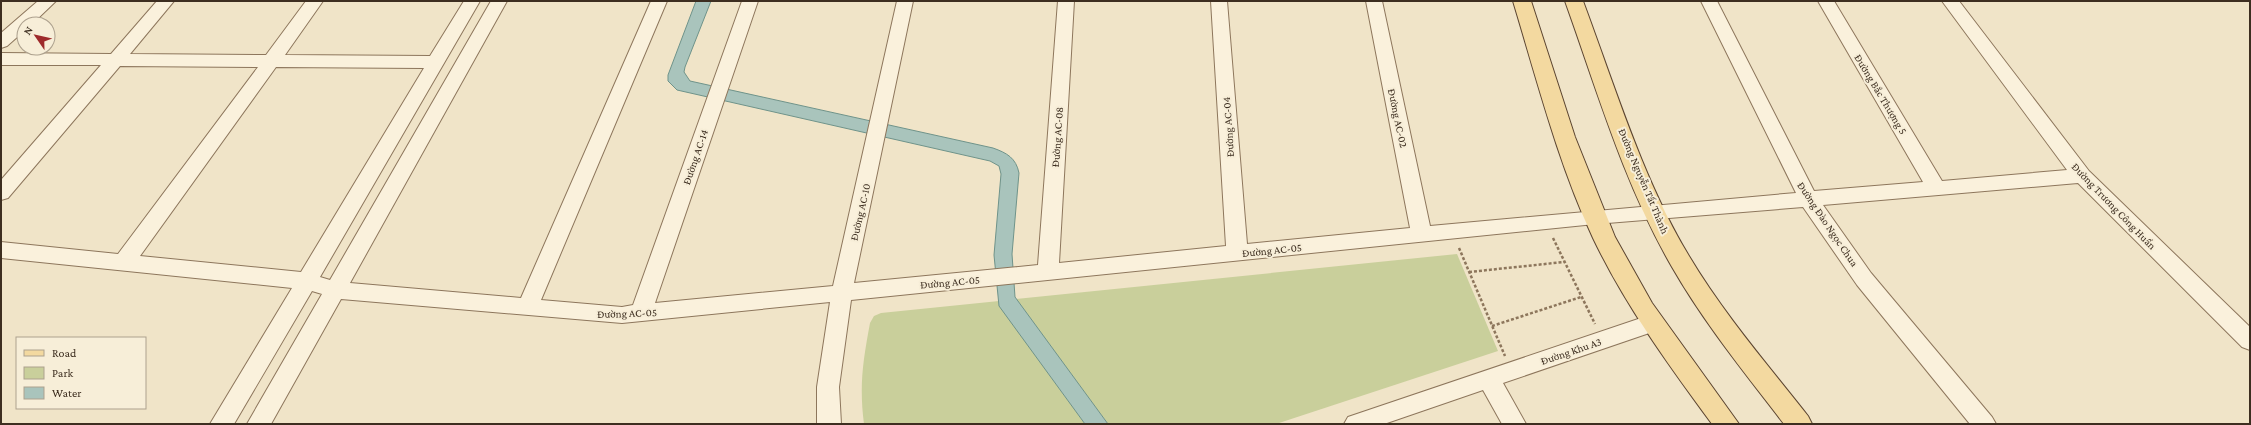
<svg xmlns="http://www.w3.org/2000/svg" width="2251" height="425" font-family="'Crimson Pro',serif">
	<style>
		.green { fill: #c9cf9b }
		.water { fill: #a9c4bc; stroke: #6f938a }
		.lines { fill: none; stroke-linecap: round; stroke-linejoin: round }
		.minor-casing { stroke: #8d765c; stroke-width: 2 }
		.primary-casing { stroke: #5b4430; stroke-width: 2 }
		.path { stroke: #8d765c; stroke-width: 2.5; stroke-dasharray: 3 2; stroke-linecap: butt }
		.minor { fill: #faf1dc; fill-rule: evenodd }
		.primary { fill: #f3d9a0; fill-rule: evenodd }
		.labels { text-anchor: middle; stroke-width: 4; stroke-linejoin: round; paint-order: stroke }
		.street-label { font-size: 11px; fill: #3d2e20; stroke: #f7eed8 }
	</style>
	<rect width="100%" height="100%" fill="#f0e4c8"/>
	<g class="green">
		<path d="M1457,254L1498,351L1276,424H1108L1016,299Z"/>
		<path d="M999,301L1000,306L1085,424H864C859,385 863,361 870,323L874,316L881,313Z"/>
	</g>
	<path class="water" d="M696,1H711L685,67L684,72L690,81L993,148C1007,153 1016,158 1019,173L1012,254L1015,297L1108,424H1085L999,306L994,255L1001,174L999,166L990,161L677,90L668,81V75Z"/>
	<g class="lines">
		<defs>
			<g id="minor">
				<path d="M38,1H56L32,24H24V31L7,46L1,48V33Z"/>
				<path d="M157,1H174L130,54L266,55L306,1H323L285,55L430,56L464,1H480L320,277L330,280L491,1H507L350,283L521,298L651,1H667L541,300L622,307L633,305L742,1H758L655,303L833,286L897,1H913L854,283L1038,265L1058,1H1074L1059,263L1226,246L1211,1H1227L1247,244L1410,228L1366,1H1382L1430,226L1796,193L1701,1H1717L1814,191L1923,182L1818,1H1834L1942,181L2067,170L1942,1H1959L2089,171L2250,327V350L2242,347L2078,183L1823,205L1871,273L1992,417L1996,424H1970L1857,285L1803,207L1595,224L851,300L839,387L841,424H817V387L830,302L622,323L341,299L271,424H247L322,294L312,291L234,424H210L292,288L1,258V242L118,254L258,67L120,66L8,198L1,200V180L101,65H1V53L111,54ZM276,67L424,68L301,272L140,256Z"/>
				<path d="M1653,314L1661,317L1664,323L1661,329L1503,383L1526,424H1502L1483,390L1384,424H1344L1348,417Z"/>
			</g>
			<g id="primary">
				<path d="M1513,1H1531L1575,137L1615,237L1652,303L1739,424H1712C1668,364 1625,305 1593,238C1558,163 1537,80 1513,1Z"/>
				<path d="M1565,1H1583C1614,84 1643,180 1689,256C1723,313 1767,364 1808,416L1812,424H1784C1745,373 1704,323 1672,267C1624,184 1597,90 1565,1Z"/>
			</g>
		</defs>
		<use href="#minor" class="minor-casing"/>
		<use href="#primary" class="primary-casing"/>
		<g class="path">
			<path d="M1553,238L1595,324"/>
			<path d="M1459,248L1505,356"/>
			<path d="M1469,272L1564,262"/>
			<path d="M1492,326L1581,297"/>
		</g>
		<use href="#minor" class="minor"/>
		<use href="#primary" class="primary"/>
	</g>
	<g class="labels">
		<g class="street-label">
			<text transform="translate(1881 94) rotate(59)" y="4">Đường Bắc Thượng 5</text>
			<text transform="translate(1398 118) rotate(78)" y="4">Đường AC-02</text>
			<text transform="translate(1228 127) rotate(-94)" y="4">Đường AC-04</text>
			<text transform="translate(1057 137) rotate(-86)" y="4">Đường AC-08</text>
			<text transform="translate(695 157) rotate(-71)" y="4">Đường AC-14</text>
			<text transform="translate(1644 181) rotate(67)" y="4">Đường Nguyễn Tất Thành</text>
			<text transform="translate(2114 206) rotate(46)" y="4">Đường Trương Công Huấn</text>
			<text transform="translate(860 212) rotate(-77)" y="4">Đường AC-10</text>
			<text transform="translate(1828 224) rotate(56)" y="4">Đường Đào Ngọc Chua</text>
			<text transform="translate(1272 250) rotate(-6)" y="4">Đường AC-05</text>
			<text transform="translate(950 282) rotate(-5)" y="4">Đường AC-05</text>
			<text transform="translate(627 313) rotate(-2)" y="4">Đường AC-05</text>
			<text transform="translate(1571 351) rotate(-19)" y="4">Đường Khu A3</text>
		</g>
	</g>
	<rect width="2251" height="425" fill="none" stroke="#3d2e20" stroke-width="4"/>
	<rect x="16" y="337" width="130" height="72" fill="#f7eed8" stroke="#ada18e"/>
	<rect x="24" y="350" width="20" height="6" fill="#f3d9a0" stroke="#ada18e"/>
	<text x="52" y="357" font-size="12" fill="#3d2e20">Road</text>
	<rect x="24" y="367" width="20" height="12" fill="#c9cf9b" stroke="#ada18e"/>
	<text x="52" y="377" font-size="12" fill="#3d2e20">Park</text>
	<rect x="24" y="387" width="20" height="12" fill="#a9c4bc" stroke="#ada18e"/>
	<text x="52" y="397" font-size="12" fill="#3d2e20">Water</text>
	<g transform="translate(36 36) rotate(304)"><circle r="19" fill="#f7eed8" stroke="#ada18e"/>
	<path d="M0-3L7 15L0 10L-7 15Z" fill="#9e2a2b"/>
	<text y="-6" font-size="11" font-weight="bold" text-anchor="middle" fill="#3d2e20">N</text>
	</g>
</svg>
